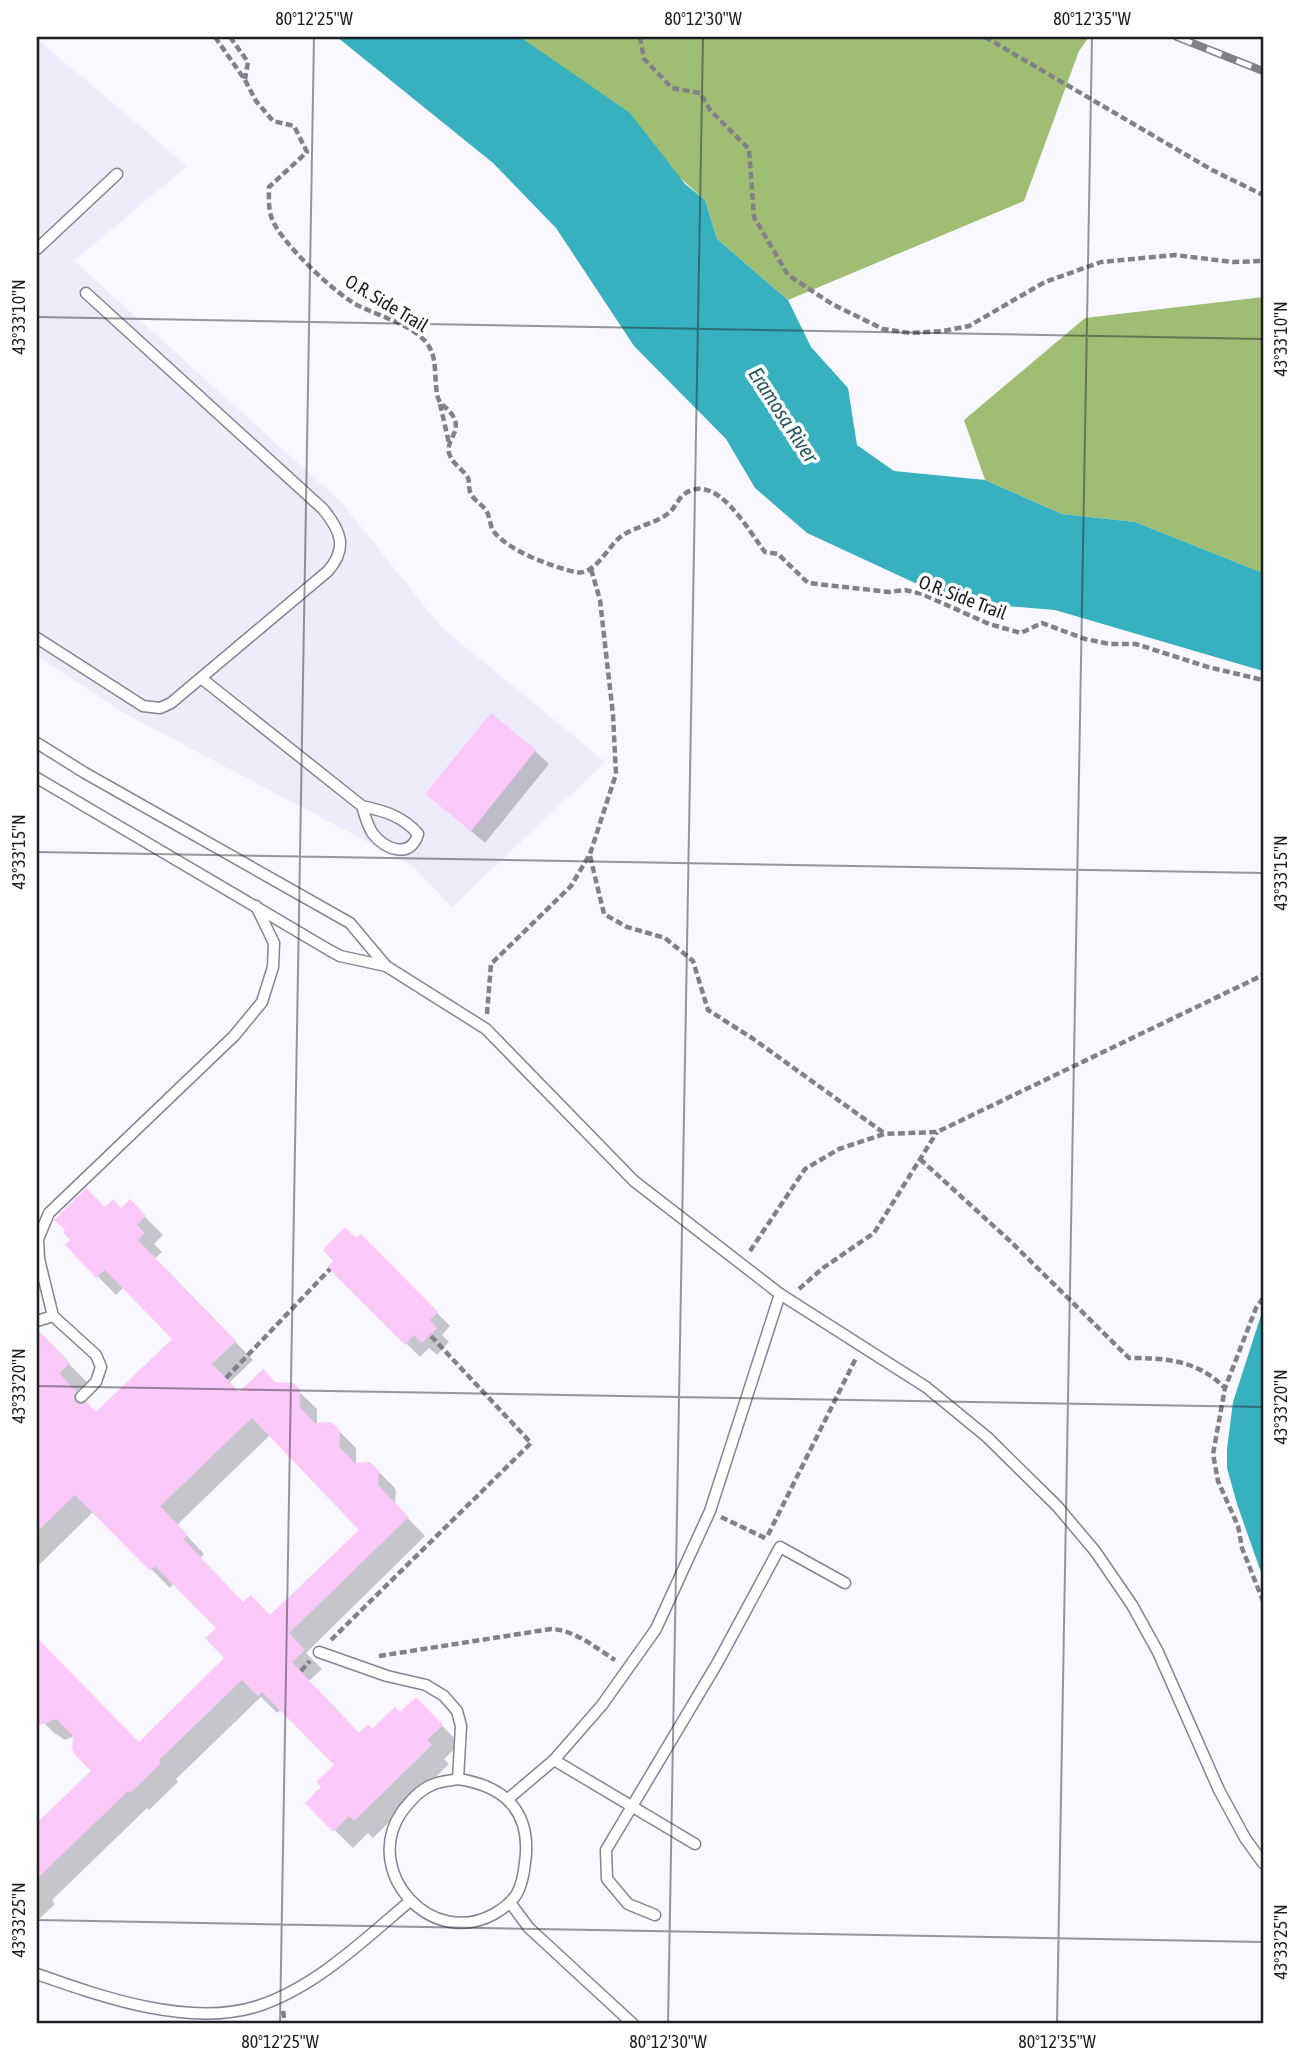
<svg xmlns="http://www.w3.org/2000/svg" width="1300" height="2061" font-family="'Asap Condensed',sans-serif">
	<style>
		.built { fill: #eeebfa }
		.forest { fill: #9fbe74 }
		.water { fill: #37b1bf }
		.shadow { fill: #0003; fill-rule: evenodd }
		.building { fill: #fbc9f9; fill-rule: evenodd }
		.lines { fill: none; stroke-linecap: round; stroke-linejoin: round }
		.lane-casing { stroke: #878394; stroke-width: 13 }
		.path { stroke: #838188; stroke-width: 4.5; stroke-dasharray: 7 3.5; stroke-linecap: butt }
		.lane { stroke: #fff; stroke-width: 10 }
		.rail-casing { stroke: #828087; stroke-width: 8 }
		.rail { stroke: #fff; stroke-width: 5; stroke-dasharray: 16; stroke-linecap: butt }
		.ticks { fill: none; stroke: #1e1d23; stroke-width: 2; stroke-opacity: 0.45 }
		.labels { text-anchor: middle; stroke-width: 7; stroke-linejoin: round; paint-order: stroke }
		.street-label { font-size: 19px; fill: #1e1d23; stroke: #fff }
		.water-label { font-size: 21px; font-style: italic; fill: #27585f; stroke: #fff }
		.neatline { fill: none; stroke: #1e1d23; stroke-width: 2.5 }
		.ticks-label { font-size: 18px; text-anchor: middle; fill: #1e1d23 }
	</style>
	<rect width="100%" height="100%" fill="#f9f7ff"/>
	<path class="built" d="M37,39L187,166L74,261L342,503L440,626L605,762L452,907L413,866L126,714L37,656Z"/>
	<g class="forest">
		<path d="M520,37H1089L1079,51L1024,201L788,300L717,239L705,200Z"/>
		<path d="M1263,297V573L1135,522L1062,514L985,480L964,420L1085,318Z"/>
	</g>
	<g class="water">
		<path d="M337,37H520L630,113L685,184L705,200L717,239L788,300L811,347L848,388L857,445L894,471L985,480L1062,514L1135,522L1263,573V671L1055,610L956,602L807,533L755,488L726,439L634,346L556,228L493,163Z"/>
		<path d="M1263,1309V1578L1237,1504L1227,1468V1449L1233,1402Z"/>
	</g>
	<g class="shadow">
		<path d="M535,751L549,764L485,843L428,794Z"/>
		<path d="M130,1202L163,1235L154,1244L162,1252L154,1259L253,1360L229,1383L240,1394L275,1384L292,1385L317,1409V1424L337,1429L356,1448V1465L375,1468L394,1487L396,1491L395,1505L425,1536L306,1653L322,1669L309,1681L359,1735L372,1731L401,1714L416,1699L460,1744L444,1759L449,1764L373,1838L368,1833L353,1848L307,1803L323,1788L336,1765L281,1709L277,1713L261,1697L176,1779L178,1782L149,1810L147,1808L52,1900L55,1904L37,1921V1825L93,1771L75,1736L65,1740L54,1733L37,1716V1641L139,1744L227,1658L218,1628L174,1583L170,1588L94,1511L37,1567V1344L43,1338L87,1382L75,1393L96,1414L174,1339L124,1287L116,1295L67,1245L105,1209L121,1210ZM270,1435L362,1530L270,1617L244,1604L200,1558L204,1554L177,1525Z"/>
		<path d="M361,1236L450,1326L442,1335L449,1342L437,1355L429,1348L420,1357L330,1267Z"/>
	</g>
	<g class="building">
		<path d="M491,713L536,750L471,831L425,794Z"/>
		<path d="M86,1188L105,1207L113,1199L121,1208L130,1199L146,1216L137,1225L145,1233L138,1240L236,1341L212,1364L226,1378L239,1392L263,1369L275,1382L293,1383L300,1389V1407L315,1423L330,1422L338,1428L340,1432L339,1446L355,1463L369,1462L376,1467L379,1472L378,1485L409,1517L289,1633L305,1650L292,1662L359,1733L368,1724L372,1729L395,1707L400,1712L416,1697L443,1725L427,1740L432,1745L354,1821L349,1816L333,1832L305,1803L321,1787L316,1782L334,1765L262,1692L258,1696L242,1680L159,1760L161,1763L130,1793L128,1791L37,1879V1823L91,1771L75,1755L72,1749L73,1736L56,1719L37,1726V1638L139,1742L224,1658L205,1638L216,1628L155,1566L150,1571L75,1495L37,1532V1329L70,1363L59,1373L76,1391L74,1396L75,1402L80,1404L87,1402L96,1412L172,1339L105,1270L96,1278L65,1245L70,1240L63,1233L65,1230L54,1220ZM252,1418L359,1530L270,1615L251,1595L243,1602L183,1539L188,1535L160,1506Z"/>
		<path d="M345,1227L356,1238L361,1234L438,1312L430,1320L437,1328L422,1343L414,1335L405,1345L327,1267L333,1261L323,1250Z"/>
	</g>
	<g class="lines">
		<defs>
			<g id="lane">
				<path d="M37,249L117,174"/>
				<path d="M37,638L143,706L160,708L171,703L328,571C348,548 341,531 323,509L86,293"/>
				<path d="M201,678L362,806C384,811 403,816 418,834C411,859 386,850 373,834C367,825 365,816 362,806"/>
				<path d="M37,743L85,773L350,923L386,966L486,1029L634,1181L780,1294L926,1387L987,1437L1057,1506L1095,1551L1132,1605L1158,1652L1219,1790L1245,1838L1263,1863"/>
				<path d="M37,778L329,950L340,956L386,966"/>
				<path d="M37,1321L53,1316"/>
				<path d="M81,1397L96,1382L101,1367L96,1355L53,1316L39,1259L38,1239L49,1213L234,1036L262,1002L273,967L274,943L256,906"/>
				<path d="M319,1652L387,1676L426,1685L444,1696L457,1711L461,1726L458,1779"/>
				<path d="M554,1760L695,1844"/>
				<path d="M458,1779C506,1786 532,1813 525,1863C522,1889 517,1901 494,1914C431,1949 362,1872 401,1813C409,1802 419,1790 432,1785C439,1781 450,1781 458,1779Z"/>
				<path d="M508,1799L554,1760L602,1705L656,1629L710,1511L780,1294"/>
				<path d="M511,1904L529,1928L633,2024"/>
				<path d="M655,1915L628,1904L607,1879L606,1850L718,1662L780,1547L845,1583"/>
				<path d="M37,1974C102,1997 192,2029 261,2005C318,1985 365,1939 410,1901"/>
			</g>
		</defs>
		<use href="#lane" class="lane-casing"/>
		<g class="path">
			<path d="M215,37L245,80L256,101L273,121L294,126L307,152L269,187C269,198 268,208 272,219C281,243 338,297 361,307C382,317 410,324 426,342C439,358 433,379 438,398C441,406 451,410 454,418C461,432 446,440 449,453C452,464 463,469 468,478C470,483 468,489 471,494C474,500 481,504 485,509C491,516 489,527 495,533C511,552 551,566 575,572C593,577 607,549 619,538C634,526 656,524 670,512C675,507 678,500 683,495C716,469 749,532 765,552L778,554L808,583L889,592L905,590L922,594L989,624L1021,633L1042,623L1085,639L1110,644H1136L1208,667L1263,680"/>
			<path d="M230,37L248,62L245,79"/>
			<path d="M640,37L644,59L672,88L700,93L710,110L749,149L754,217L788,275L832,304L883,329L910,333L943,331L969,326L1045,282L1101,262L1175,255L1233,262L1263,261"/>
			<path d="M985,37L1212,170L1263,195"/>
			<path d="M440,404L449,443"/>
			<path d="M590,856L604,914L627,927L665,938L693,961L708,1010L752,1038L884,1133"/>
			<path d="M487,1014L491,964L571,886L590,854L616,774L613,715L600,600L591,569"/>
			<path d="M920,1159L1009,1240L1129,1358C1166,1358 1197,1360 1225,1388"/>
			<path d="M750,1251L805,1169L839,1149L884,1134L937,1132L1263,975"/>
			<path d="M799,1289L823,1268L874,1233L937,1132"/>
			<path d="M1263,1298L1256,1308L1225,1388L1213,1454L1218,1481L1238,1526L1242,1548L1263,1601"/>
			<path d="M226,1378L330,1269"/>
			<path d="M721,1517L767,1539"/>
			<path d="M768,1535L856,1358"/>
			<path d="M331,1640L531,1443L430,1335"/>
			<path d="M379,1656L551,1629C575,1630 596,1648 615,1660"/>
			<path d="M301,1671L310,1661"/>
			<path d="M283,2011L285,2024"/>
		</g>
		<use href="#lane" class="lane"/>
		<defs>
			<path id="rail" d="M1177,37L1263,71"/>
		</defs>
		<use href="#rail" class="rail-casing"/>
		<use href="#rail" class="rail"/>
	</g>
	<path class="ticks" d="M37,317L1263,339M37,852L1263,873M37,1386L1263,1407M37,1920L1263,1942M280,2024L314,37M668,2024L703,37M1057,2024L1092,37"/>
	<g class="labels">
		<g class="street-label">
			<text transform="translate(387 303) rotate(31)" y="7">O.R. Side Trail</text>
			<text transform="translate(963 597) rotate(21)" y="7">O.R. Side Trail</text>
		</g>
		<g class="water-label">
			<text transform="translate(783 415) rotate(57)" y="7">Eramosa River</text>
		</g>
	</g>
	<rect width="1300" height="2061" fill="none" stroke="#ffffff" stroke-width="77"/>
	<rect x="38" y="38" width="1224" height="1984" class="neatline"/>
	<g class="ticks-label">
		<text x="314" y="25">80°12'25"W</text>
		<text x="703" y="25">80°12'30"W</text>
		<text x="1092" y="25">80°12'35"W</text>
		<text transform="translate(19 317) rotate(-90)" y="6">43°33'10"N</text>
		<text transform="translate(1281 339) rotate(-90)" y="6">43°33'10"N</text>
		<text transform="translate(19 852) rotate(-90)" y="6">43°33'15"N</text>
		<text transform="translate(1281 873) rotate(-90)" y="6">43°33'15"N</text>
		<text transform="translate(19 1386) rotate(-90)" y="6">43°33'20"N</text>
		<text transform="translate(1281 1407) rotate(-90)" y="6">43°33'20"N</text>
		<text transform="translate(19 1920) rotate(-90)" y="6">43°33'25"N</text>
		<text transform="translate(1281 1942) rotate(-90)" y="6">43°33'25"N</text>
		<text x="280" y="2048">80°12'25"W</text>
		<text x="668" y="2048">80°12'30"W</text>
		<text x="1057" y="2048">80°12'35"W</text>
	</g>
</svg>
